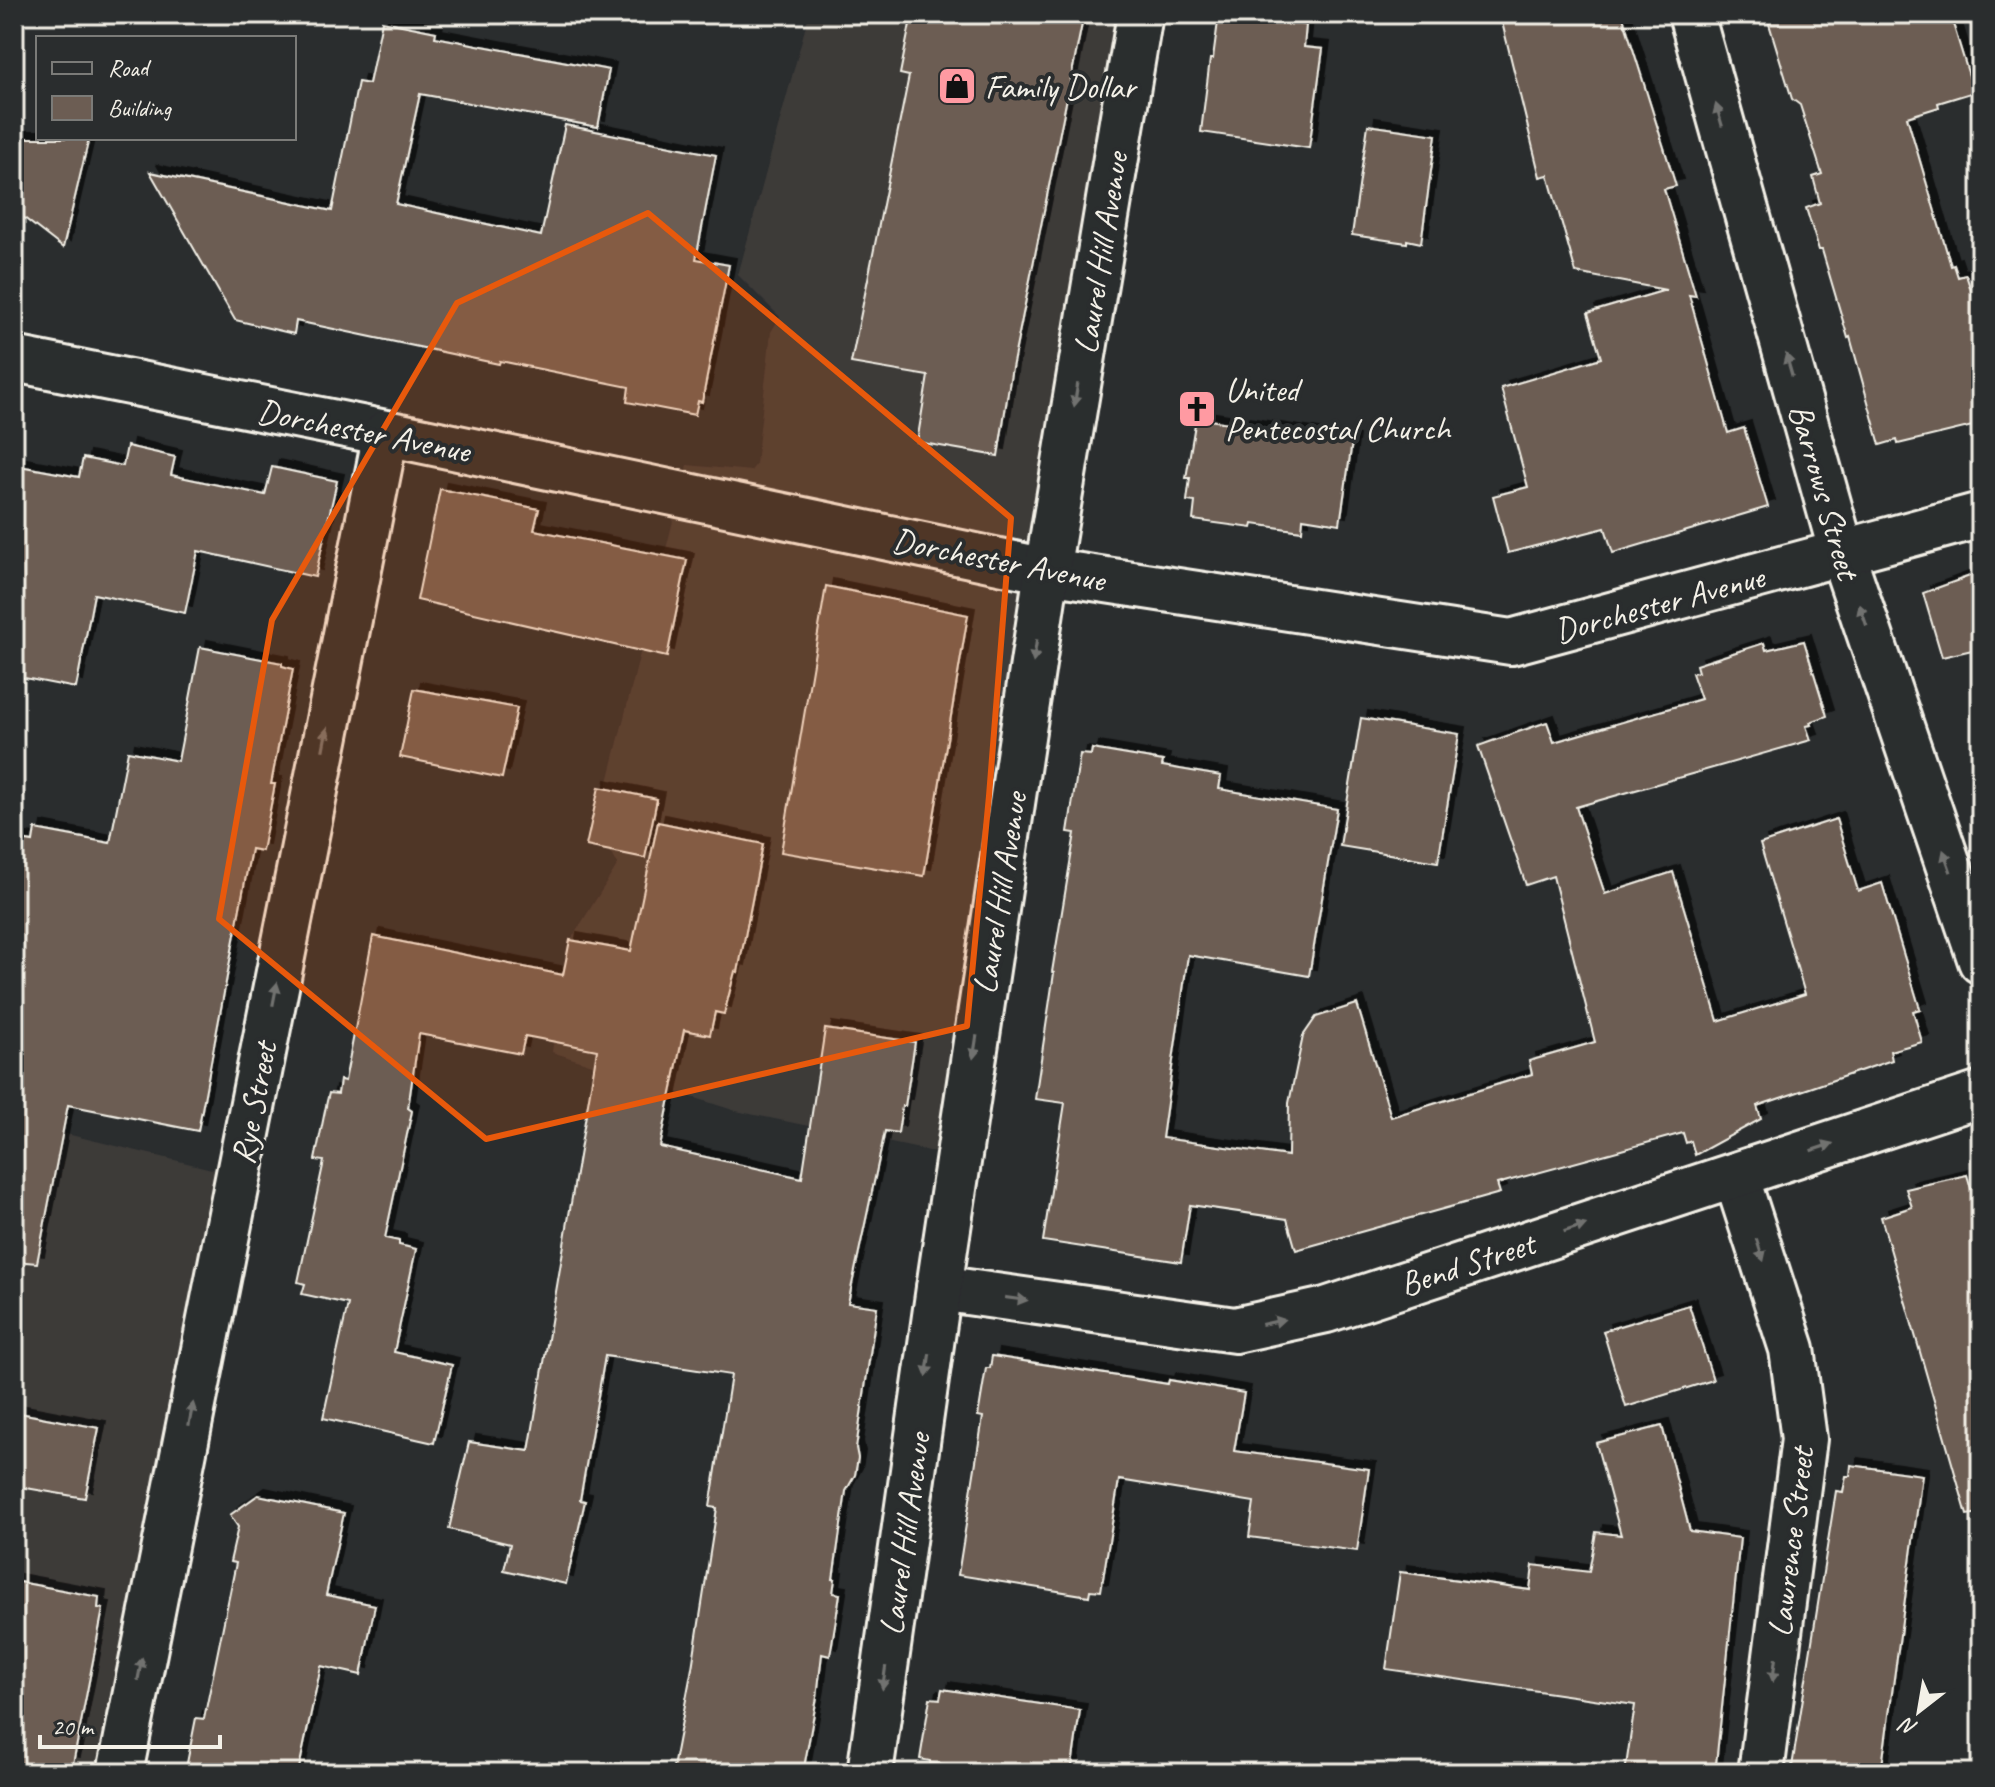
<svg xmlns="http://www.w3.org/2000/svg" width="1995" height="1787" font-family="Caveat,sans-serif">
	<style>
		.built { fill: #3e3b39 }
		.building { fill: #6c5d53; stroke: #f4f1e8; stroke-width: 2; filter: url(#shadow) }
		.lines { fill: none; stroke-linecap: round; stroke-linejoin: round }
		.minor-casing { stroke: #f4f1e8; stroke-width: 50 }
		.tertiary-casing { stroke: #f4f1e8; stroke-width: 50 }
		.minor { stroke: #2a2d2e; stroke-width: 44 }
		.tertiary { stroke: #2a2d2e; stroke-width: 44 }
		.oneway { fill: #71726f }
		.marked { fill: #e8590c; fill-opacity: 0.2; stroke: #e8590c; stroke-width: 6; stroke-linejoin: round }
		.labels { text-anchor: middle; stroke-width: 8; stroke-linejoin: round; paint-order: stroke }
		.poi-label { font-size: 34px; fill: #f4f1e8; stroke: #2a2d2e; text-anchor: start }
		.street-label { font-size: 34px; fill: #f4f1e8; stroke: #2a2d2e }
	</style>
	<defs>
		<filter id="shadow"><feDropShadow dx="7" dy="-7" stdDeviation="0" flood-color="#0009"/></filter>
	</defs>
	<rect width="100%" height="100%" fill="#2a2d2e"/>
	<filter id="ink" filterUnits="userSpaceOnUse"><feTurbulence type="fractalNoise" baseFrequency=".0125" numOctaves="2"/><feDisplacementMap in="SourceGraphic" scale="16" xChannelSelector="R" yChannelSelector="G"/><feConvolveMatrix kernelMatrix="1 2 1 2 8 2 1 2 1" color-interpolation-filters="sRGB"/></filter>
	<g filter="url(#ink)">
		<g class="built">
			<path d="M809,14H1156L944,1154L736,1111L552,1052L567,946L618,864L596,830L687,465L751,471L756,464L771,332L780,317L738,275Z"/>
			<path d="M25,1124L220,1171L122,1773H14V1127Z"/>
		</g>
		<g class="building">
			<path d="M912,14H1084L1011,373L998,456L917,442L928,376L851,363L909,76L900,74Z"/>
			<path d="M1219,14H1297L1296,23L1306,25L1304,47L1323,49L1309,148L1201,132L1210,59H1213Z"/>
			<path d="M1500,14H1622L1676,186L1664,189L1696,296L1689,295L1728,433L1744,428L1768,507L1613,553L1605,528L1508,553L1493,496L1528,487L1501,388L1601,358L1588,313L1666,290L1576,273L1548,175L1540,177Z"/>
			<path d="M1766,14H1950L1974,92L1938,103L1939,107L1907,117L1951,266L1954,265L1958,277L1966,275L1981,320V424L1898,444L1897,440L1880,445L1850,337L1848,338L1822,250H1819L1806,208L1820,203L1813,177L1822,174L1800,105L1792,99Z"/>
			<path d="M382,21L436,32L435,37L609,70L598,127L420,94L396,204L541,236L565,125L716,155L696,259L729,265L702,402L698,401L695,415L627,402L629,387L500,361L499,364L296,321L294,334L235,320L150,172L332,211L358,82L369,84Z"/>
			<path d="M1368,125L1436,135L1421,243L1407,240V243L1352,235Z"/>
			<path d="M14,138H89L63,248L14,210Z"/>
			<path d="M1196,418L1352,442L1340,524L1303,518L1302,531L1253,524L1252,528L1193,520L1195,502L1187,501L1190,478H1186Z"/>
			<path d="M127,446L175,457L171,475L265,495L272,467L337,481L315,577L198,551L185,613L94,594L76,688L14,676V465L79,477L83,458L123,466Z"/>
			<path d="M440,489L539,509L534,530L687,560L667,657L417,600Z"/>
			<path d="M1981,572V648L1942,657L1923,593Z"/>
			<path d="M826,586L968,615L924,876L781,852Z"/>
			<path d="M1804,641L1827,716L1810,722L1811,725L1806,726L1811,740L1576,807L1605,894L1673,872L1718,1021L1805,994L1760,844L1836,819L1858,891L1882,883L1920,1009L1913,1011L1922,1042L1890,1051L1892,1060L1757,1106L1761,1119L1695,1155L1691,1141L1686,1143L1683,1133L1497,1184L1500,1193L1296,1250L1287,1219L1190,1205L1181,1262L1043,1241L1065,1103L1035,1099L1054,973L1052,972L1075,833L1068,832L1080,754L1091,755L1092,749L1163,761L1162,766L1221,776L1219,789L1337,809L1309,976L1188,955L1162,1138L1288,1156L1289,1103L1303,1036L1316,1017L1357,1004L1391,1117L1532,1074L1529,1061L1595,1042L1553,876L1526,885L1478,746L1547,722L1554,742L1701,699L1692,673L1698,672L1696,665L1764,643L1766,650Z"/>
			<path d="M200,647L282,663V666L293,669L271,784H275L262,851L251,849L198,1131L68,1105L37,1263L14,1261V839L33,842L35,829L110,843L128,751L178,761Z"/>
			<path d="M414,689L517,708L502,778L400,757Z"/>
			<path d="M1361,718L1459,734L1438,862L1340,846Z"/>
			<path d="M599,787L657,799L645,858L586,846Z"/>
			<path d="M658,822L763,844L738,972L735,971L724,1014L715,1012L710,1035L684,1030L660,1147L802,1178L825,1029L915,1042L905,1106H902L898,1133L885,1131L848,1303L877,1307L856,1448L858,1458L855,1475L846,1491L833,1579H835L833,1593L840,1594L830,1656L822,1654L817,1697L803,1773H672L692,1668L717,1508L710,1507L731,1375L605,1356L580,1500L585,1501L566,1584L504,1570L510,1544L449,1529L469,1442L529,1451L597,1050L525,1036L521,1054L419,1034L408,1108L412,1111L385,1238L399,1241V1245L416,1249L394,1352L452,1365L434,1443L323,1418L348,1304L302,1294L305,1284L298,1282L324,1161L315,1160L327,1101L329,1093L338,1094L340,1080L345,1081L373,936L563,975L570,940L631,951Z"/>
			<path d="M1967,1175L1981,1221V1513L1967,1515L1881,1217L1912,1207L1906,1189Z"/>
			<path d="M1689,1305L1713,1380L1626,1407L1603,1331Z"/>
			<path d="M992,1356L1168,1384L1169,1380L1244,1393L1234,1451L1369,1469L1357,1551L1249,1537L1254,1502L1119,1480L1101,1591L1090,1590L1089,1596L958,1575L983,1417L978,1416L986,1368H990Z"/>
			<path d="M14,1412L99,1428L85,1498L14,1486Z"/>
			<path d="M1662,1426L1690,1531L1740,1538L1715,1773H1625L1635,1705L1386,1669L1400,1572L1530,1590L1533,1565L1589,1572L1596,1532L1621,1535L1596,1443Z"/>
			<path d="M1851,1465L1922,1475L1881,1773H1791L1836,1491L1843,1492L1846,1476H1850Z"/>
			<path d="M258,1495L344,1513L326,1595L375,1605L361,1675L321,1666L298,1773H185L196,1718L204,1719L236,1563L230,1562L238,1527L230,1515Z"/>
			<path d="M14,1581L99,1597L98,1608L103,1609L73,1764L65,1763L63,1773H14Z"/>
			<path d="M942,1689L1080,1710L1071,1773H993L930,1763V1761L920,1759L930,1698L940,1699Z"/>
		</g>
		<g class="lines">
			<defs>
				<g id="minor">
					<path d="M1691,14L1842,553L1981,961"/>
					<path d="M14,359L386,433L1047,571L1511,642L1981,515"/>
					<path d="M1736,1176L1792,1349L1804,1439L1761,1773"/>
					<path d="M939,1288L1235,1330L1326,1310L1981,1094"/>
					<path d="M120,1773L386,433"/>
				</g>
				<path id="tertiary" d="M870,1773L939,1288L1047,571L1140,14"/>
			</defs>
			<use href="#minor" class="minor-casing"/>
			<use href="#tertiary" class="tertiary-casing"/>
			<use href="#minor" class="minor"/>
			<use href="#tertiary" class="tertiary"/>
		</g>
		<defs><path id="oneway-solid" d="M-6-.8H1V-3.2L6.5 0L1 3.2V.8H-6Z" transform="scale(2)"/></defs>
		<g class="oneway">
			<use href="#oneway-solid" transform="translate(1719 115) rotate(-106)"/>
			<use href="#oneway-solid" transform="translate(1789 365) rotate(-106)"/>
			<use href="#oneway-solid" transform="translate(1076 395) rotate(99)"/>
			<use href="#oneway-solid" transform="translate(1863 615) rotate(-109)"/>
			<use href="#oneway-solid" transform="translate(1035 651) rotate(99)"/>
			<use href="#oneway-solid" transform="translate(325 739) rotate(-79)"/>
			<use href="#oneway-solid" transform="translate(1947 861) rotate(-109)"/>
			<use href="#oneway-solid" transform="translate(275 994) rotate(-79)"/>
			<use href="#oneway-solid" transform="translate(975 1047) rotate(99)"/>
			<use href="#oneway-solid" transform="translate(1822 1147) rotate(-18)"/>
			<use href="#oneway-solid" transform="translate(1575 1228) rotate(-18)"/>
			<use href="#oneway-solid" transform="translate(1760 1250) rotate(72)"/>
			<use href="#oneway-solid" transform="translate(1016 1299) rotate(8)"/>
			<use href="#oneway-solid" transform="translate(1273 1322) rotate(-12)"/>
			<use href="#oneway-solid" transform="translate(928 1365) rotate(98)"/>
			<use href="#oneway-solid" transform="translate(191 1414) rotate(-79)"/>
			<use href="#oneway-solid" transform="translate(140 1669) rotate(-79)"/>
			<use href="#oneway-solid" transform="translate(1774 1670) rotate(97)"/>
			<use href="#oneway-solid" transform="translate(884 1678) rotate(98)"/>
		</g>
	</g>
	<path class="marked" d="M648,213L1011,518L989,796L967,1026L486,1139L219,919L272,620L457,303Z"/>
	<defs>
		<symbol id="shop-square" viewBox="-11 -11 22 22"><rect x="-9" y="-9" width="18" height="18" rx="4" fill="#ff9aa2" stroke="#2a2d2e"/><path d="M-5-2.5h2.3a2.7 3.5 0 0 1 5.4 0H5L5.5 6h-11ZM-1.5-2.5h3a1.5 2.3 0 0 0-3 0Z" fill="#111"/></symbol>
		<symbol id="church-square" viewBox="-11 -11 22 22"><rect x="-9" y="-9" width="18" height="18" rx="4" fill="#ff9aa2" stroke="#2a2d2e"/><path d="M-1.2-6h2.4v3.5h3.3v2.4h-3.3V6h-2.4V-.1h-3.3v-2.4h3.3Z" fill="#111"/></symbol>
	</defs>
	<g fill-rule="evenodd">
		<use href="#shop-square" x="935" y="64" width="44" height="44"/>
		<use href="#church-square" x="1175" y="387" width="44" height="44"/>
	</g>
	<g class="labels">
		<g class="poi-label">
			<text x="985" y="98">Family Dollar</text>
			<text x="1225" y="401">United<tspan x="1225" dy="39">Pentecostal Church</tspan></text>
		</g>
		<g class="street-label">
			<text transform="translate(1100 253) rotate(-81)" y="12">Laurel Hill Avenue</text>
			<text transform="translate(364 430) rotate(11)" y="12">Dorchester Avenue</text>
			<text transform="translate(1825 491) rotate(74)" y="12">Barrows Street</text>
			<text transform="translate(999 559) rotate(11)" y="12">Dorchester Avenue</text>
			<text transform="translate(1659 603) rotate(-15)" y="12">Dorchester Avenue</text>
			<text transform="translate(999 893) rotate(-81)" y="12">Laurel Hill Avenue</text>
			<text transform="translate(253 1103) rotate(-79)" y="12">Rye Street</text>
			<text transform="translate(1467 1263) rotate(-18)" y="12">Bend Street</text>
			<text transform="translate(904 1534) rotate(-82)" y="12">Laurel Hill Avenue</text>
			<text transform="translate(1790 1542) rotate(-83)" y="12">Lawrence Street</text>
		</g>
	</g>
	<rect width="1995" height="1787" fill="none" stroke="#2a2d2e" stroke-width="48"/>
	<rect x="24" y="24" width="1947" height="1739" fill="none" stroke="#f4f1e8" stroke-width="3" filter="url(#ink)"/>
	<rect x="36" y="36" width="260" height="104" fill="#2a2d2e" stroke="#7b7b78" stroke-width="2"/>
	<rect x="52" y="62" width="40" height="12" fill="#2a2d2e" stroke="#7b7b78" stroke-width="2"/>
	<text x="108" y="76" font-size="24" fill="#f4f1e8">Road</text>
	<rect x="52" y="96" width="40" height="24" fill="#6c5d53" stroke="#7b7b78" stroke-width="2"/>
	<text x="108" y="116" font-size="24" fill="#f4f1e8">Building</text>
	<g transform="translate(1919 1711) rotate(211)" stroke="#2a2d2e" stroke-width="6" paint-order="stroke">
	<path d="M0-6L14 30L0 20L-14 30Z" fill="#f4f1e8"/>
	<text y="-12" font-size="22" font-weight="bold" text-anchor="middle" fill="#f4f1e8">N</text>
	</g>
	<path d="M40 1735v12h180v-12" fill="none" stroke="#f4f1e8" stroke-width="4"/>
	<text x="52" y="1735" font-size="24" fill="#f4f1e8" stroke="#2a2d2e" stroke-width="6" paint-order="stroke">20 m</text>
</svg>
